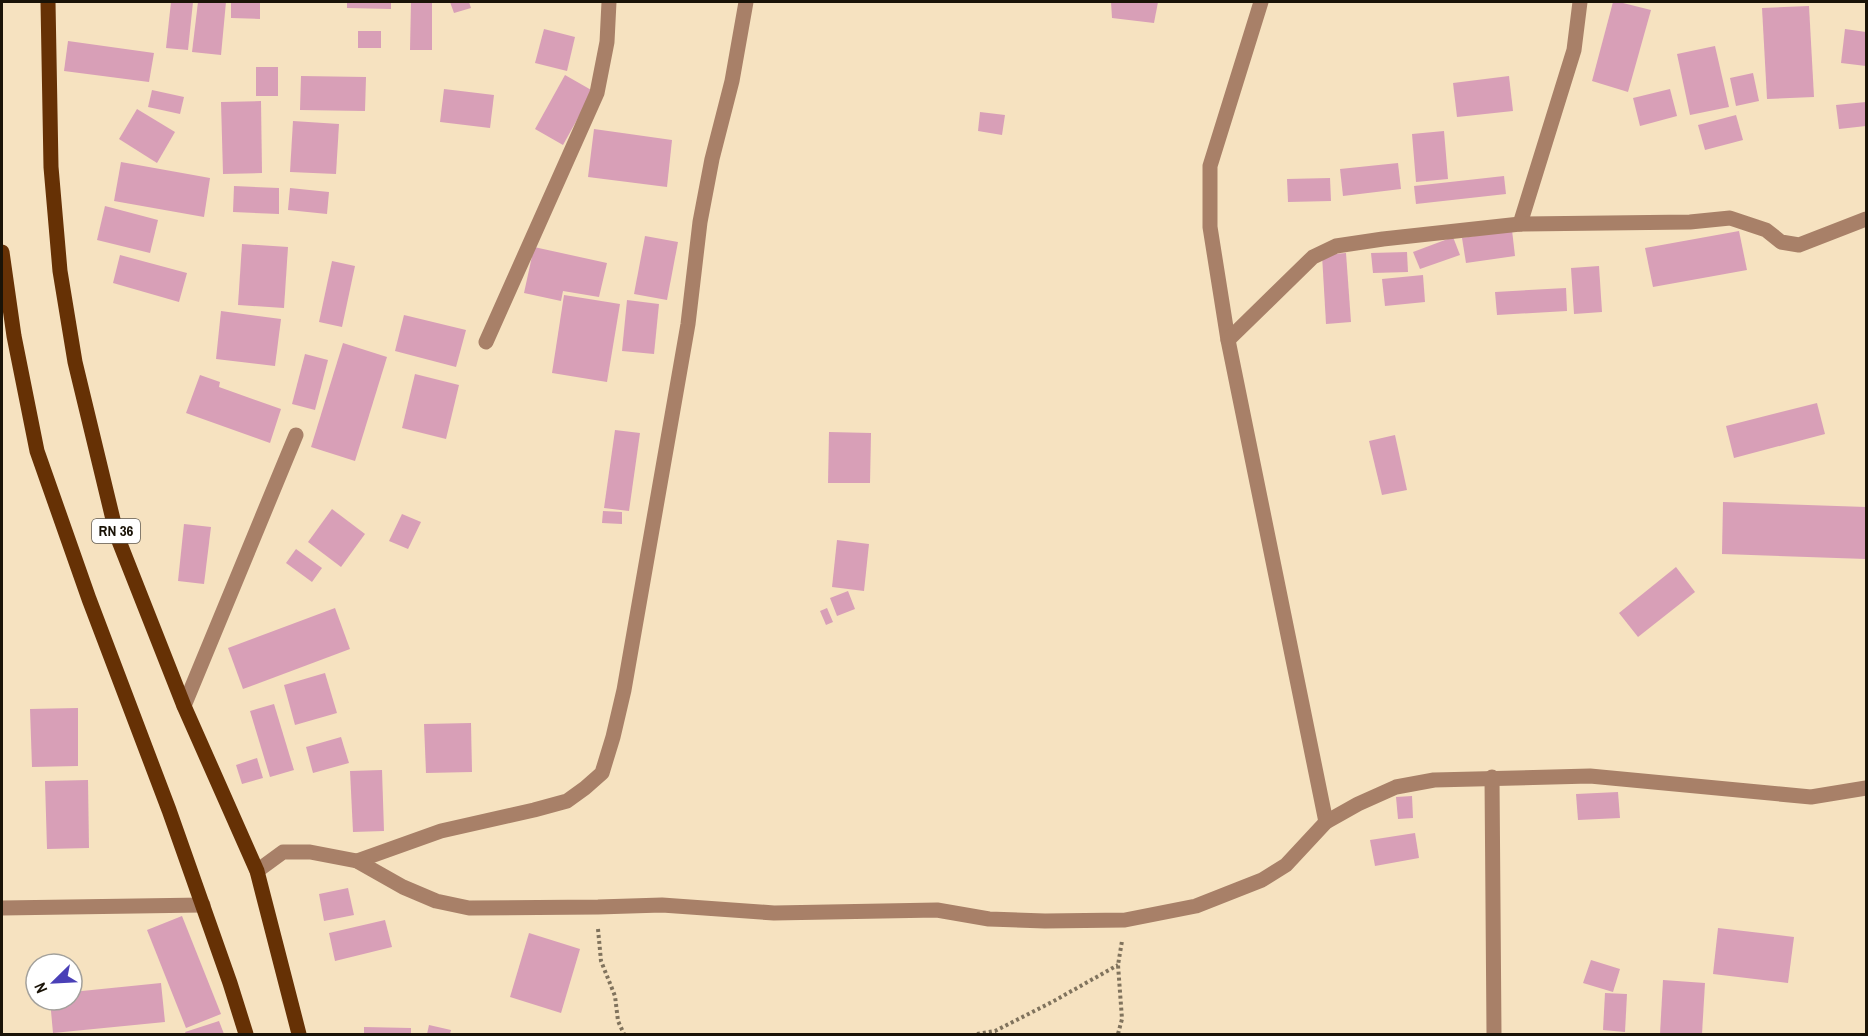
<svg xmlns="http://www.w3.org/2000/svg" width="1868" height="1036" font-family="'Archivo Narrow',sans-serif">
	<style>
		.building { fill: #d89fb7 }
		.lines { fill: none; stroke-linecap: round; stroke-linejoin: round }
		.path { stroke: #80735d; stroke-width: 4; stroke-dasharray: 3 3; stroke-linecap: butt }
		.street { stroke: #a88068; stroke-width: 15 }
		.primary { stroke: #663105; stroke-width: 15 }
		.labels { text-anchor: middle; stroke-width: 6; stroke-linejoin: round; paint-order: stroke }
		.shield { fill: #fff; stroke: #5f5a51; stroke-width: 1.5 }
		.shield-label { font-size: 15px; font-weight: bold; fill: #1a1307 }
	</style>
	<rect width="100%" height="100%" fill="#f6e2c0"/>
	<g class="building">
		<path d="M171,2H193L188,50L166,48Z"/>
		<path d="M198,2H226L221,55L192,52Z"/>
		<path d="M231,2H260V19L231,18Z"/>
		<path d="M347,2H391V9L347,8Z"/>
		<path d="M411,2H432V50H410Z"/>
		<path d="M450,2H469L471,8L454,13Z"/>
		<path d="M1111,2H1158L1154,23L1112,18Z"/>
		<path d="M1613,2H1619L1651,10L1628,92L1592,81Z"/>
		<path d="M1809,6L1814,97L1767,99L1762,8Z"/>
		<path d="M544,29L575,37L567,71L535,63Z"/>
		<path d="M1845,29L1866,32V66L1841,63Z"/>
		<rect x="358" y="31" width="23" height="17"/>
		<path d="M68,41L154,53L149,82L64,71Z"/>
		<path d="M1715,46L1729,107L1690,115L1677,54Z"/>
		<rect x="256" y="67" width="22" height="29"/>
		<path d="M1753,73L1759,101L1736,106L1730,78Z"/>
		<path d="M565,75L593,91L563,145L535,129Z"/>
		<path d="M301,76L366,77L365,111L300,110Z"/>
		<path d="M1509,76L1513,111L1457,117L1453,83Z"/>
		<path d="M444,89L494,95L490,128L440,122Z"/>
		<path d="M1670,89L1677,116L1640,126L1633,98Z"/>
		<path d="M152,90L184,97L180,114L148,107Z"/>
		<path d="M261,101L262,173L223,174L221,102Z"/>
		<path d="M1866,102V126L1839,129L1836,105Z"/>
		<path d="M137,109L175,132L157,163L119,139Z"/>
		<path d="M980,112L1005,115L1002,135L978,131Z"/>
		<path d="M1736,115L1743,140L1705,150L1698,125Z"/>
		<path d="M293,121L339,124L336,174L290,172Z"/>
		<path d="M594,129L672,140L667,187L588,177Z"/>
		<path d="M1444,131L1448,179L1416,182L1412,134Z"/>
		<path d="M121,162L210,178L204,217L114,201Z"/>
		<path d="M1398,163L1401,189L1343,196L1340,169Z"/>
		<path d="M1504,176L1506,194L1416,204L1414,186Z"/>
		<path d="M1330,178L1331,201L1288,202L1287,179Z"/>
		<path d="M234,186L279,188V214L233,212Z"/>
		<path d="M290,188L329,192L327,214L288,210Z"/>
		<path d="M105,206L158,220L150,253L97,240Z"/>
		<path d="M1512,230L1515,256L1466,263L1462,238Z"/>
		<path d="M1739,231L1747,270L1653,287L1645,248Z"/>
		<path d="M645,236L678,242L667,300L634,294Z"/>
		<path d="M1453,237L1460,255L1420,269L1413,252Z"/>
		<path d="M242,244L288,247L284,308L238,305Z"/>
		<path d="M534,247L607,263L599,297L563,291L561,301L524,293Z"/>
		<path d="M1407,252L1408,272L1373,273L1371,253Z"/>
		<path d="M1346,253L1351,322L1326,324L1322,255Z"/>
		<path d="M120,255L187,273L179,302L113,283Z"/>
		<path d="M332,261L355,266L342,327L319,322Z"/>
		<path d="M1599,266L1602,312L1574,314L1571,268Z"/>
		<path d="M1423,275L1425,302L1385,306L1382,279Z"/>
		<path d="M1566,288L1567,311L1497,315L1495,292Z"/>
		<path d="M564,295L620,304L607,382L552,373Z"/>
		<path d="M627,300L659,304L654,354L622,351Z"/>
		<path d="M221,311L281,319L275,366L216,359Z"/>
		<path d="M404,315L466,330L456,367L395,351Z"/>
		<path d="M343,343L387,357L355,461L311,447Z"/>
		<path d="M305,354L328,360L315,410L292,404Z"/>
		<path d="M415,374L459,385L446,439L402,428Z"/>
		<path d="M200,375L220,382L219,387L281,409L270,443L186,413Z"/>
		<path d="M1817,403L1825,434L1734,458L1726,426Z"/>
		<path d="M615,430L640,433L629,511L604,508Z"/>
		<path d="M829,432L871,433L870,483H828Z"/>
		<path d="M1395,435L1407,490L1382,495L1369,441Z"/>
		<path d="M1723,502L1866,507V559L1722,554Z"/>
		<path d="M332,509L365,534L341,567L308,542Z"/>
		<path d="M603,511L622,512V524L602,523Z"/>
		<path d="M402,514L421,522L408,549L389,541Z"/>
		<path d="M184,524L211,527L204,584L178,581Z"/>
		<path d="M837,540L869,544L864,591L832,587Z"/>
		<path d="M296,549L322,568L312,582L286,563Z"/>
		<path d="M1676,567L1695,592L1638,637L1619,613Z"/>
		<path d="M848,591L855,609L837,616L830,598Z"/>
		<path d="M335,608L350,649L243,689L228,648Z"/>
		<path d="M827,608L833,622L826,625L820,611Z"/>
		<path d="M325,673L337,713L295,725L284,685Z"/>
		<path d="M274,704L294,770L270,777L250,711Z"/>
		<path d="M78,708V766L32,767L30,709Z"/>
		<path d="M471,723L472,772L426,773L424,724Z"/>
		<path d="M341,737L349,763L313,773L306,747Z"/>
		<path d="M257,758L263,778L242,784L236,765Z"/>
		<path d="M382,770L384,831L353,832L350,771Z"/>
		<path d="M88,780L89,848L47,849L45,781Z"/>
		<path d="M1618,792L1620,818L1578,820L1576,794Z"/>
		<path d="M1412,796L1413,818L1398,819L1396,797Z"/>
		<path d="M1415,833L1419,858L1375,866L1370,840Z"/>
		<path d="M348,888L354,915L324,921L319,894Z"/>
		<path d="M182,916L221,1014L186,1028L147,930Z"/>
		<path d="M385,920L392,947L335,961L329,933Z"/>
		<path d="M1718,928L1794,937L1788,983L1713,974Z"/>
		<path d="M529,933L580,949L561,1013L510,997Z"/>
		<path d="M1591,960L1620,969L1613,992L1583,983Z"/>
		<path d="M1663,980L1705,983L1702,1034H1660Z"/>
		<path d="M161,983L165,1022L53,1033L50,1000H72V992Z"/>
		<path d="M1605,993L1627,994L1625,1032L1603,1030Z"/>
		<path d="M219,1021L224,1034H186L185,1032Z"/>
		<path d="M429,1025L451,1030L450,1034H427Z"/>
		<path d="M364,1027L411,1028V1034H364Z"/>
	</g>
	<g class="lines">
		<g class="path">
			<path d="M598,929L601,961L615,996L618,1021L624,1034"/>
			<path d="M977,1034L995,1031L1052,1002L1118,965"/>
			<path d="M1118,1034L1122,1019L1118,965L1122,941"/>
		</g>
		<g class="street">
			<path d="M1261,2L1210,166V227L1228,340L1326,822"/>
			<path d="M1520,224L1574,50L1580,2"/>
			<path d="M1228,340L1313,257L1336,246L1383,239L1520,224L1690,222L1730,218L1766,230L1781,242L1799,245L1866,219"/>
			<path d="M486,342L597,93L607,42L609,2"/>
			<path d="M184,706L296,435"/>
			<path d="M1492,777L1494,1034"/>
			<path d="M357,861L441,831L534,810L567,801L585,788L602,773L613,737L624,690L688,324L700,222L712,159L732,81L746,2"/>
			<path d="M257,871L283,852H310L357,861L403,887L436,901L469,908L598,907L662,905L774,913L937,910L989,919L1045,921L1125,920L1196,906L1262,880L1286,865L1326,822L1358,804L1396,787L1434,780L1590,776L1811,797L1866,788"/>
			<path d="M2,908L203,905"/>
		</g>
		<g class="primary">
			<path d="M48,2L51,167L60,271L75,362L117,536L184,706L257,871L299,1034"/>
			<path d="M2,252L14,336L37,451L89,599L169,810L230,983L246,1034"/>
		</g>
	</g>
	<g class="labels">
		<rect class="shield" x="92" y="519" width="48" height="24" rx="4.5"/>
		<g class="shield-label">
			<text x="116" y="536">RN 36</text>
		</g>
	</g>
	<rect width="1868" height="1036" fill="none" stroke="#1a1307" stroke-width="6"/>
	<g transform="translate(54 982) rotate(246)"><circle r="28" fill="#ffffff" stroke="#a3a19c" stroke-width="1.5"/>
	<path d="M0-4.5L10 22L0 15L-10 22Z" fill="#4a40b7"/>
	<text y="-9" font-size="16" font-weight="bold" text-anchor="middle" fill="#1a1307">N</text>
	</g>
</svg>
